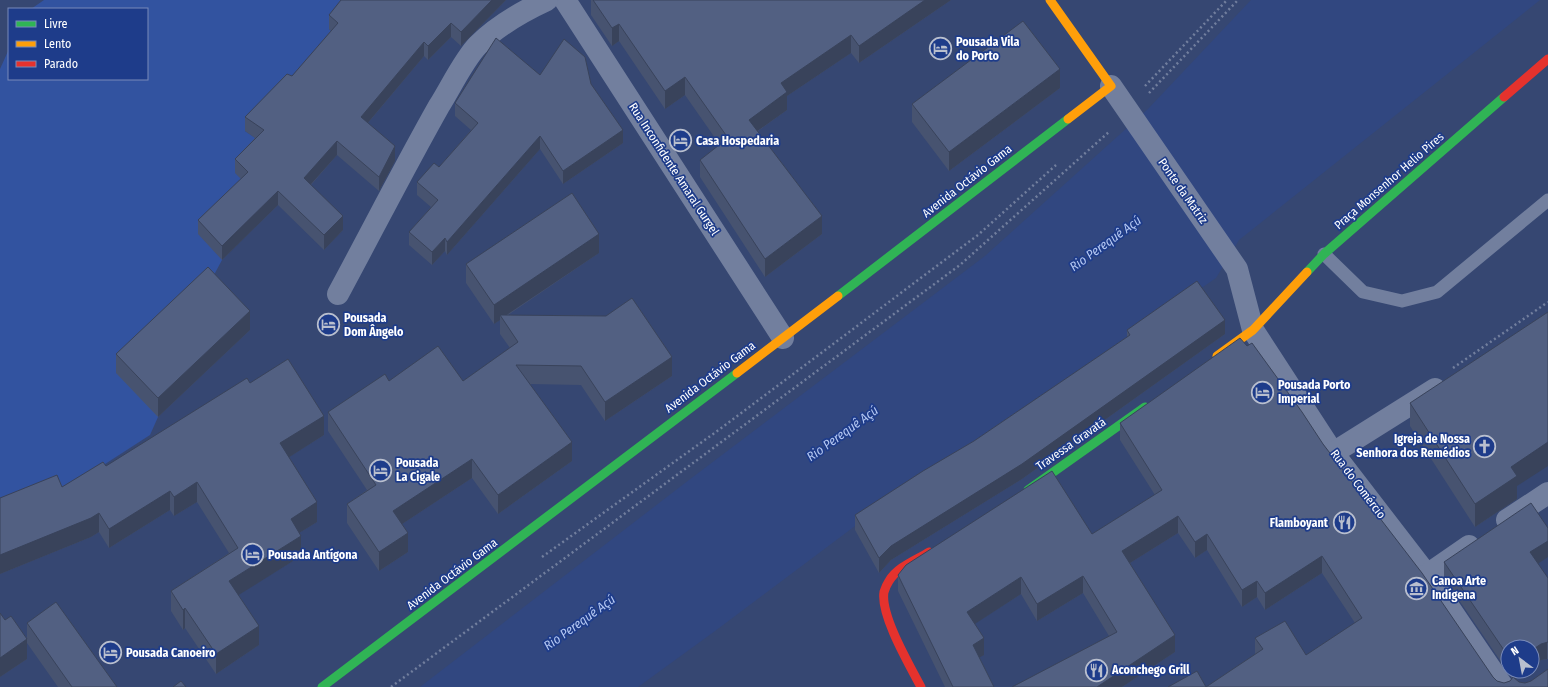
<svg xmlns="http://www.w3.org/2000/svg" width="1548" height="687" font-family="'Fira Sans Condensed',sans-serif">
	<style>
		.green { fill: #3253a0 }
		.water { fill: #314780 }
		.lines { fill: none; stroke-linecap: round; stroke-linejoin: round }
		.path { stroke: #727f9e; stroke-width: 2.5; stroke-dasharray: 2 3; stroke-linecap: butt }
		.lane { stroke: #727f9e; stroke-width: 13 }
		.street { stroke: #727f9e; stroke-width: 22 }
		.fast { stroke: #30b455; stroke-width: 9 }
		.slow { stroke: #ff9f0a; stroke-width: 9 }
		.jam { stroke: #e5322d; stroke-width: 9 }
		.wall { fill: #475370 }
		.shaded-wall { fill: #39435b }
		.building { fill: #526082; stroke: #39435b }
		.labels { text-anchor: middle; stroke-width: 3.5; stroke-linejoin: round; paint-order: stroke }
		.poi-label { font-size: 12px; font-weight: bold; fill: #fff; stroke: #1e3c8a; text-anchor: start }
		.street-label { font-size: 12px; fill: #fff; stroke: #1e3c8a }
		.water-label { font-size: 13px; font-style: italic; fill: #b5c8f3; stroke: #1e3c8a }
	</style>
	<rect width="100%" height="100%" fill="#364772"/>
	<path class="green" d="M44,0H353L329,29L338,37L245,131L261,142L248,186L222,260L208,286L158,417L150,435L57,495L0,518V69L9,49V79H147V9H31Z"/>
	<path class="water" d="M1251,0H1540L1239,240L1216,278L871,514L715,631L638,687H420L689,480L985,256L1148,109Z"/>
	<g class="lines">
		<g class="path">
			<path d="M1145,86L1227,0"/>
			<path d="M1149,93L1238,0"/>
			<path d="M1453,368L1548,302"/>
			<path d="M542,557L720,429L978,235L1056,165"/>
			<path d="M391,687L960,265L1110,131"/>
		</g>
		<path class="lane" d="M1324,254L1363,292L1402,301L1437,292L1548,200"/>
		<g class="street">
			<path d="M565,0L783,338"/>
			<path d="M1111,86L1237,269L1253,330L1333,453L1427,575L1503,687"/>
			<path d="M338,294C372,231 404,168 439,106C450,89 464,59 478,45C498,25 521,12 547,0"/>
			<path d="M1333,453L1435,389"/>
			<path d="M1507,520L1548,493"/>
			<path d="M1427,575L1469,546"/>
		</g>
		<g class="fast">
			<path d="M1307,272L1324,254L1504,97"/>
			<path d="M838,296L1068,119"/>
			<path d="M1028,490L1145,407"/>
			<path d="M322,687L737,373"/>
		</g>
		<g class="slow">
			<path d="M1050,0L1111,86L1068,119"/>
			<path d="M1217,356L1253,330L1307,272"/>
			<path d="M737,373L838,296"/>
		</g>
		<g class="jam">
			<path d="M1504,97L1548,59"/>
			<path d="M921,687C910,666 880,615 884,592C885,589 887,584 889,581C897,567 916,560 929,552"/>
		</g>
	</g>
	<g class="wall">
		<path d="M341,0H506L461,46L451,37L428,60L424,56L368,123L395,161L379,191L337,155L311,185L343,230L324,250L278,205L222,260L198,234V220L241,179L235,173V159L255,138L245,131V117L292,76L331,31L329,29V15Z"/>
		<path d="M591,0H951L859,63L851,53L787,96V110L758,131L822,234L765,277L700,177V160L720,145L685,95L665,109L619,41L612,46L591,15Z"/>
		<path d="M540,75L591,84L623,143L563,184L540,149L447,255L445,251L432,265L409,245V232L431,207L417,195V182L439,167L471,130L455,116V103Z"/>
		<path d="M1060,88L949,171L912,122V104Z"/>
		<path d="M599,253L508,315L672,376L605,421L581,385L530,384L572,461L498,514L472,478L402,524L408,552L379,571L347,523V504L367,490L328,431V412L389,381H463L510,348L500,334V320L494,324L466,283V264Z"/>
		<path d="M250,330L158,417L116,373V354Z"/>
		<path d="M1127,330L1225,334L1022,479L891,560L879,573L855,530V515L974,441L1127,337Z"/>
		<path d="M250,383L324,435L289,457L317,522L299,533L301,556L238,595L259,645L216,674L185,628L183,630L171,611V591L229,553L197,502L174,516L170,510L109,548L99,532L91,537L0,574V498L62,487L106,466Z"/>
		<path d="M1410,403L1517,486V499L1475,527L1410,426Z"/>
		<path d="M1120,423L1323,444L1493,677L1497,681L1504,683L1510,681L1512,678L1444,578V562L1538,564L1548,578V659L1541,660L1532,667V647H1508V671H1526L1517,677L1515,679L1519,682L1548,687H1206L1255,654V638L1306,655L1355,623L1322,573L1265,610L1257,597L1242,607L1207,550L1195,558L1178,533L1130,563L1175,652L1122,687H1012L1109,636L1083,593L1037,621L1021,594L974,624L984,655L979,657L994,687H945L898,591V575L1092,534L1155,495L1120,440Z"/>
		<path d="M0,613L5,620L27,638V623L117,687H58L27,643V659L0,677Z"/>
	</g>
	<g class="shaded-wall">
		<path d="M492,0H506L461,46V32Z"/>
		<path d="M925,0H951L859,63V46Z"/>
		<path d="M451,23V37L428,60V46Z"/>
		<path d="M619,24V41L612,46V28Z"/>
		<path d="M851,35V53L787,96V110L749,137V120L781,83Z"/>
		<path d="M424,42V56L361,131V117Z"/>
		<path d="M1060,69V88L949,171V152Z"/>
		<path d="M685,77V95L665,109V91Z"/>
		<path d="M623,130V143L563,184V171Z"/>
		<path d="M540,136V149L447,255V242Z"/>
		<path d="M337,141V155L304,192V178Z"/>
		<path d="M395,146V161L379,191V177Z"/>
		<path d="M278,191V205L222,260V246Z"/>
		<path d="M343,216V230L324,250V235Z"/>
		<path d="M822,216V234L765,277V259Z"/>
		<path d="M599,234V253L502,318L500,315V320L494,324V305Z"/>
		<path d="M445,238V251L432,265V252Z"/>
		<path d="M250,311V330L158,417V398Z"/>
		<path d="M1225,320V334L1022,479L891,560L879,573V558L891,546Z"/>
		<path d="M672,357V376L605,421V402Z"/>
		<path d="M324,416V435L280,463V443Z"/>
		<path d="M572,442V461L498,514V495Z"/>
		<path d="M1548,442V466L1517,486V499L1475,527V504L1511,467Z"/>
		<path d="M472,459V478L393,530V511Z"/>
		<path d="M197,482V502L174,516V497Z"/>
		<path d="M170,491V510L109,548V529Z"/>
		<path d="M317,502V522L291,538V519Z"/>
		<path d="M99,513V532L91,537L0,574V555Z"/>
		<path d="M1178,516V533L1122,568V551Z"/>
		<path d="M408,533V552L379,571V552Z"/>
		<path d="M1207,534V550L1195,558V542Z"/>
		<path d="M301,536V556L229,601V581Z"/>
		<path d="M1548,541V557L1530,569V552Z"/>
		<path d="M1322,556V573L1265,610V593Z"/>
		<path d="M1083,576V593L1037,621V604Z"/>
		<path d="M1021,577V594L967,629V612Z"/>
		<path d="M1257,581V597L1242,607V590Z"/>
		<path d="M185,608V628L183,630V610Z"/>
		<path d="M259,626V645L216,674V654Z"/>
		<path d="M1175,635V652L1122,687H1097Z"/>
		<path d="M984,638V655L973,661V645Z"/>
		<path d="M27,639V659L0,677V658Z"/>
		<path d="M1547,642V659L1541,660L1532,667V650L1541,644Z"/>
		<path d="M1514,671H1526L1517,677L1514,680Z"/>
	</g>
	<g class="building">
		<path d="M341,0H492L461,32L451,23L428,46L424,42L361,117L395,146L379,177L337,141L304,178L343,216L324,235L278,191L222,246L198,220L248,172L235,159L264,130L245,117L287,74L292,76L338,23L329,15Z"/>
		<path d="M593,0H925L859,46L851,35L781,83L787,92L749,120L822,216L765,259L700,160L728,138L685,77L665,91L619,24L612,28Z"/>
		<path d="M1023,21L1060,69L949,152L912,104Z"/>
		<path d="M496,38L540,75L564,39L585,57L591,84L623,130L563,171L540,136L447,242L445,238L432,252L409,232L438,200L417,182L434,163L439,167L478,123L455,103Z"/>
		<path d="M572,193L599,234L494,305L466,264Z"/>
		<path d="M208,267L250,311L158,398L116,354Z"/>
		<path d="M1197,281L1225,320L1022,464L891,546L879,558L855,515L923,471L974,441L1130,335L1127,330Z"/>
		<path d="M632,298L672,357L605,402L581,366L516,365L572,442L498,495L472,459L393,511L408,533L379,552L347,504L376,485L328,412L385,374L389,381L438,346L463,381L518,342L500,315L606,316Z"/>
		<path d="M1548,312V442L1511,467L1517,476L1475,504L1410,403Z"/>
		<path d="M1240,338L1247,346L1252,343L1302,412L1323,444L1422,573L1493,677L1497,681L1504,683L1510,681L1513,677L1519,682L1525,683L1531,681L1548,669V687H1168L1197,671L1206,687L1263,649L1255,638L1285,621L1306,655L1362,618L1322,556L1265,593L1257,581L1242,590L1207,534L1195,542L1178,516L1122,551L1175,635L1097,687H1012L1117,632L1083,576L1037,604L1021,577L967,612L984,638L973,645L994,687H953L898,575L906,565L1052,471L1092,534L1162,490L1120,423Z"/>
		<path d="M288,359L324,416L280,443L317,502L291,519L301,536L229,581L259,626L216,654L185,608L183,610L171,591L238,548L197,482L174,497L170,491L109,529L99,513L91,518L0,555V498L57,475L62,487L103,462L106,466L247,378L250,383Z"/>
		<path d="M1531,503L1548,528V541L1530,552L1548,578V642L1541,644L1532,650V647H1508V656L1444,562Z"/>
		<path d="M56,602L117,687H72L27,623Z"/>
		<path d="M0,613L5,620L11,616L27,639L0,658Z"/>
		<path d="M181,681L186,687H173Z"/>
	</g>
	<defs>
		<symbol id="hotel-ring" viewBox="-11 -11 22 22"><circle r="9.5" fill="#1e3c8a" stroke="#b9bfce" stroke-width="1.5"/><path d="M-6-4.5h1.5V1H6V5H4.5V3h-9V5H-6ZM-4 0a1.8 1.8 0 1 1 3.6 0ZM.5 0V-2.5h3Q6-2.5 6 0Z" fill="#b9bfce"/></symbol>
		<symbol id="church-ring" viewBox="-11 -11 22 22"><circle r="9.5" fill="#1e3c8a" stroke="#b9bfce" stroke-width="1.5"/><path d="M-1.2-6h2.4v3.5h3.3v2.4h-3.3V6h-2.4V-.1h-3.3v-2.4h3.3Z" fill="#b9bfce"/></symbol>
		<symbol id="restaurant-ring" viewBox="-11 -11 22 22"><circle r="9.5" fill="#1e3c8a" stroke="#b9bfce" stroke-width="1.5"/><path d="M-5-6h1v4h1v-4h1v4h1v-4h1v5L-1.5 .5V6h-2V.5L-5-1ZM5-6V6H3V1.5H1.5Q1.5-4 5-6Z" fill="#b9bfce"/></symbol>
		<symbol id="museum-ring" viewBox="-11 -11 22 22"><circle r="9.5" fill="#1e3c8a" stroke="#b9bfce" stroke-width="1.5"/><path d="M0-6L6-3V-2H-6V-3ZM-5-1h2V3h-2ZM-1-1h2V3h-2ZM3-1h2V3H3ZM-6 4H6V6H-6Z" fill="#b9bfce"/></symbol>
	</defs>
	<g fill-rule="evenodd">
		<use href="#hotel-ring" x="928" y="36" width="25" height="25"/>
		<use href="#hotel-ring" x="668" y="128" width="25" height="25"/>
		<use href="#hotel-ring" x="316" y="312" width="25" height="25"/>
		<use href="#hotel-ring" x="1250" y="380" width="25" height="25"/>
		<use href="#church-ring" x="1472" y="434" width="25" height="25"/>
		<use href="#hotel-ring" x="368" y="458" width="25" height="25"/>
		<use href="#restaurant-ring" x="1332" y="510" width="25" height="25"/>
		<use href="#hotel-ring" x="240" y="542" width="25" height="25"/>
		<use href="#museum-ring" x="1404" y="576" width="25" height="25"/>
		<use href="#hotel-ring" x="98" y="640" width="25" height="25"/>
		<use href="#restaurant-ring" x="1084" y="658" width="25" height="25"/>
	</g>
	<g class="labels">
		<g class="poi-label">
			<text x="956" y="46">Pousada Vila<tspan x="956" dy="14">do Porto</tspan></text>
			<text x="696" y="145">Casa Hospedaria</text>
			<text x="344" y="322">Pousada<tspan x="344" dy="14">Dom Ângelo</tspan></text>
			<text x="1278" y="389">Pousada Porto<tspan x="1278" dy="14">Imperial</tspan></text>
			<text x="1470" y="443" text-anchor="end">Igreja de Nossa<tspan x="1470" dy="14">Senhora dos Remédios</tspan></text>
			<text x="396" y="467">Pousada<tspan x="396" dy="14">La Cigale</tspan></text>
			<text x="1328" y="527" text-anchor="end">Flamboyant</text>
			<text x="268" y="559">Pousada Antígona</text>
			<text x="1432" y="585">Canoa Arte<tspan x="1432" dy="14">Indígena</tspan></text>
			<text x="126" y="657">Pousada Canoeiro</text>
			<text x="1112" y="674">Aconchego Grill</text>
		</g>
		<g class="street-label">
			<text transform="translate(674 169) rotate(57)" y="4">Rua Inconfidente Amaral Gurgel</text>
			<text transform="translate(967 181) rotate(-38)" y="4">Avenida Octávio Gama</text>
			<text transform="translate(1389 181) rotate(-41)" y="4">Praça Monsenhor Helio Pires</text>
			<text transform="translate(1183 191) rotate(55)" y="4">Ponte da Matriz</text>
			<text transform="translate(710 377) rotate(-37)" y="4">Avenida Octávio Gama</text>
			<text transform="translate(1071 444) rotate(-35)" y="4">Travessa Gravatá</text>
			<text transform="translate(1358 484) rotate(53)" y="4">Rua do Comércio</text>
			<text transform="translate(452 574) rotate(-37)" y="4">Avenida Octávio Gama</text>
		</g>
		<g class="water-label">
			<text transform="translate(1105 243) rotate(-36)" y="5">Rio Perequê Açú</text>
			<text transform="translate(842 433) rotate(-36)" y="5">Rio Perequê Açú</text>
			<text transform="translate(579 622) rotate(-36)" y="5">Rio Perequê Açú</text>
		</g>
	</g>
	<rect x="8" y="8" width="140" height="72" fill="#1e3c8a" stroke="#788ab9"/>
	<rect x="16" y="21" width="20" height="6" fill="#30b455" stroke="#788ab9"/>
	<text x="44" y="28" font-size="12" fill="#ffffff">Livre</text>
	<rect x="16" y="41" width="20" height="6" fill="#ff9f0a" stroke="#788ab9"/>
	<text x="44" y="48" font-size="12" fill="#ffffff">Lento</text>
	<rect x="16" y="61" width="20" height="6" fill="#e5322d" stroke="#788ab9"/>
	<text x="44" y="68" font-size="12" fill="#ffffff">Parado</text>
	<g transform="translate(1520 659) rotate(328)"><circle r="19" fill="#1e3c8a" stroke="#788ab9"/>
	<path d="M0-3L7 15L0 10L-7 15Z" fill="#b9bfce"/>
	<text y="-6" font-size="11" font-weight="bold" text-anchor="middle" fill="#ffffff">N</text>
	</g>
</svg>
